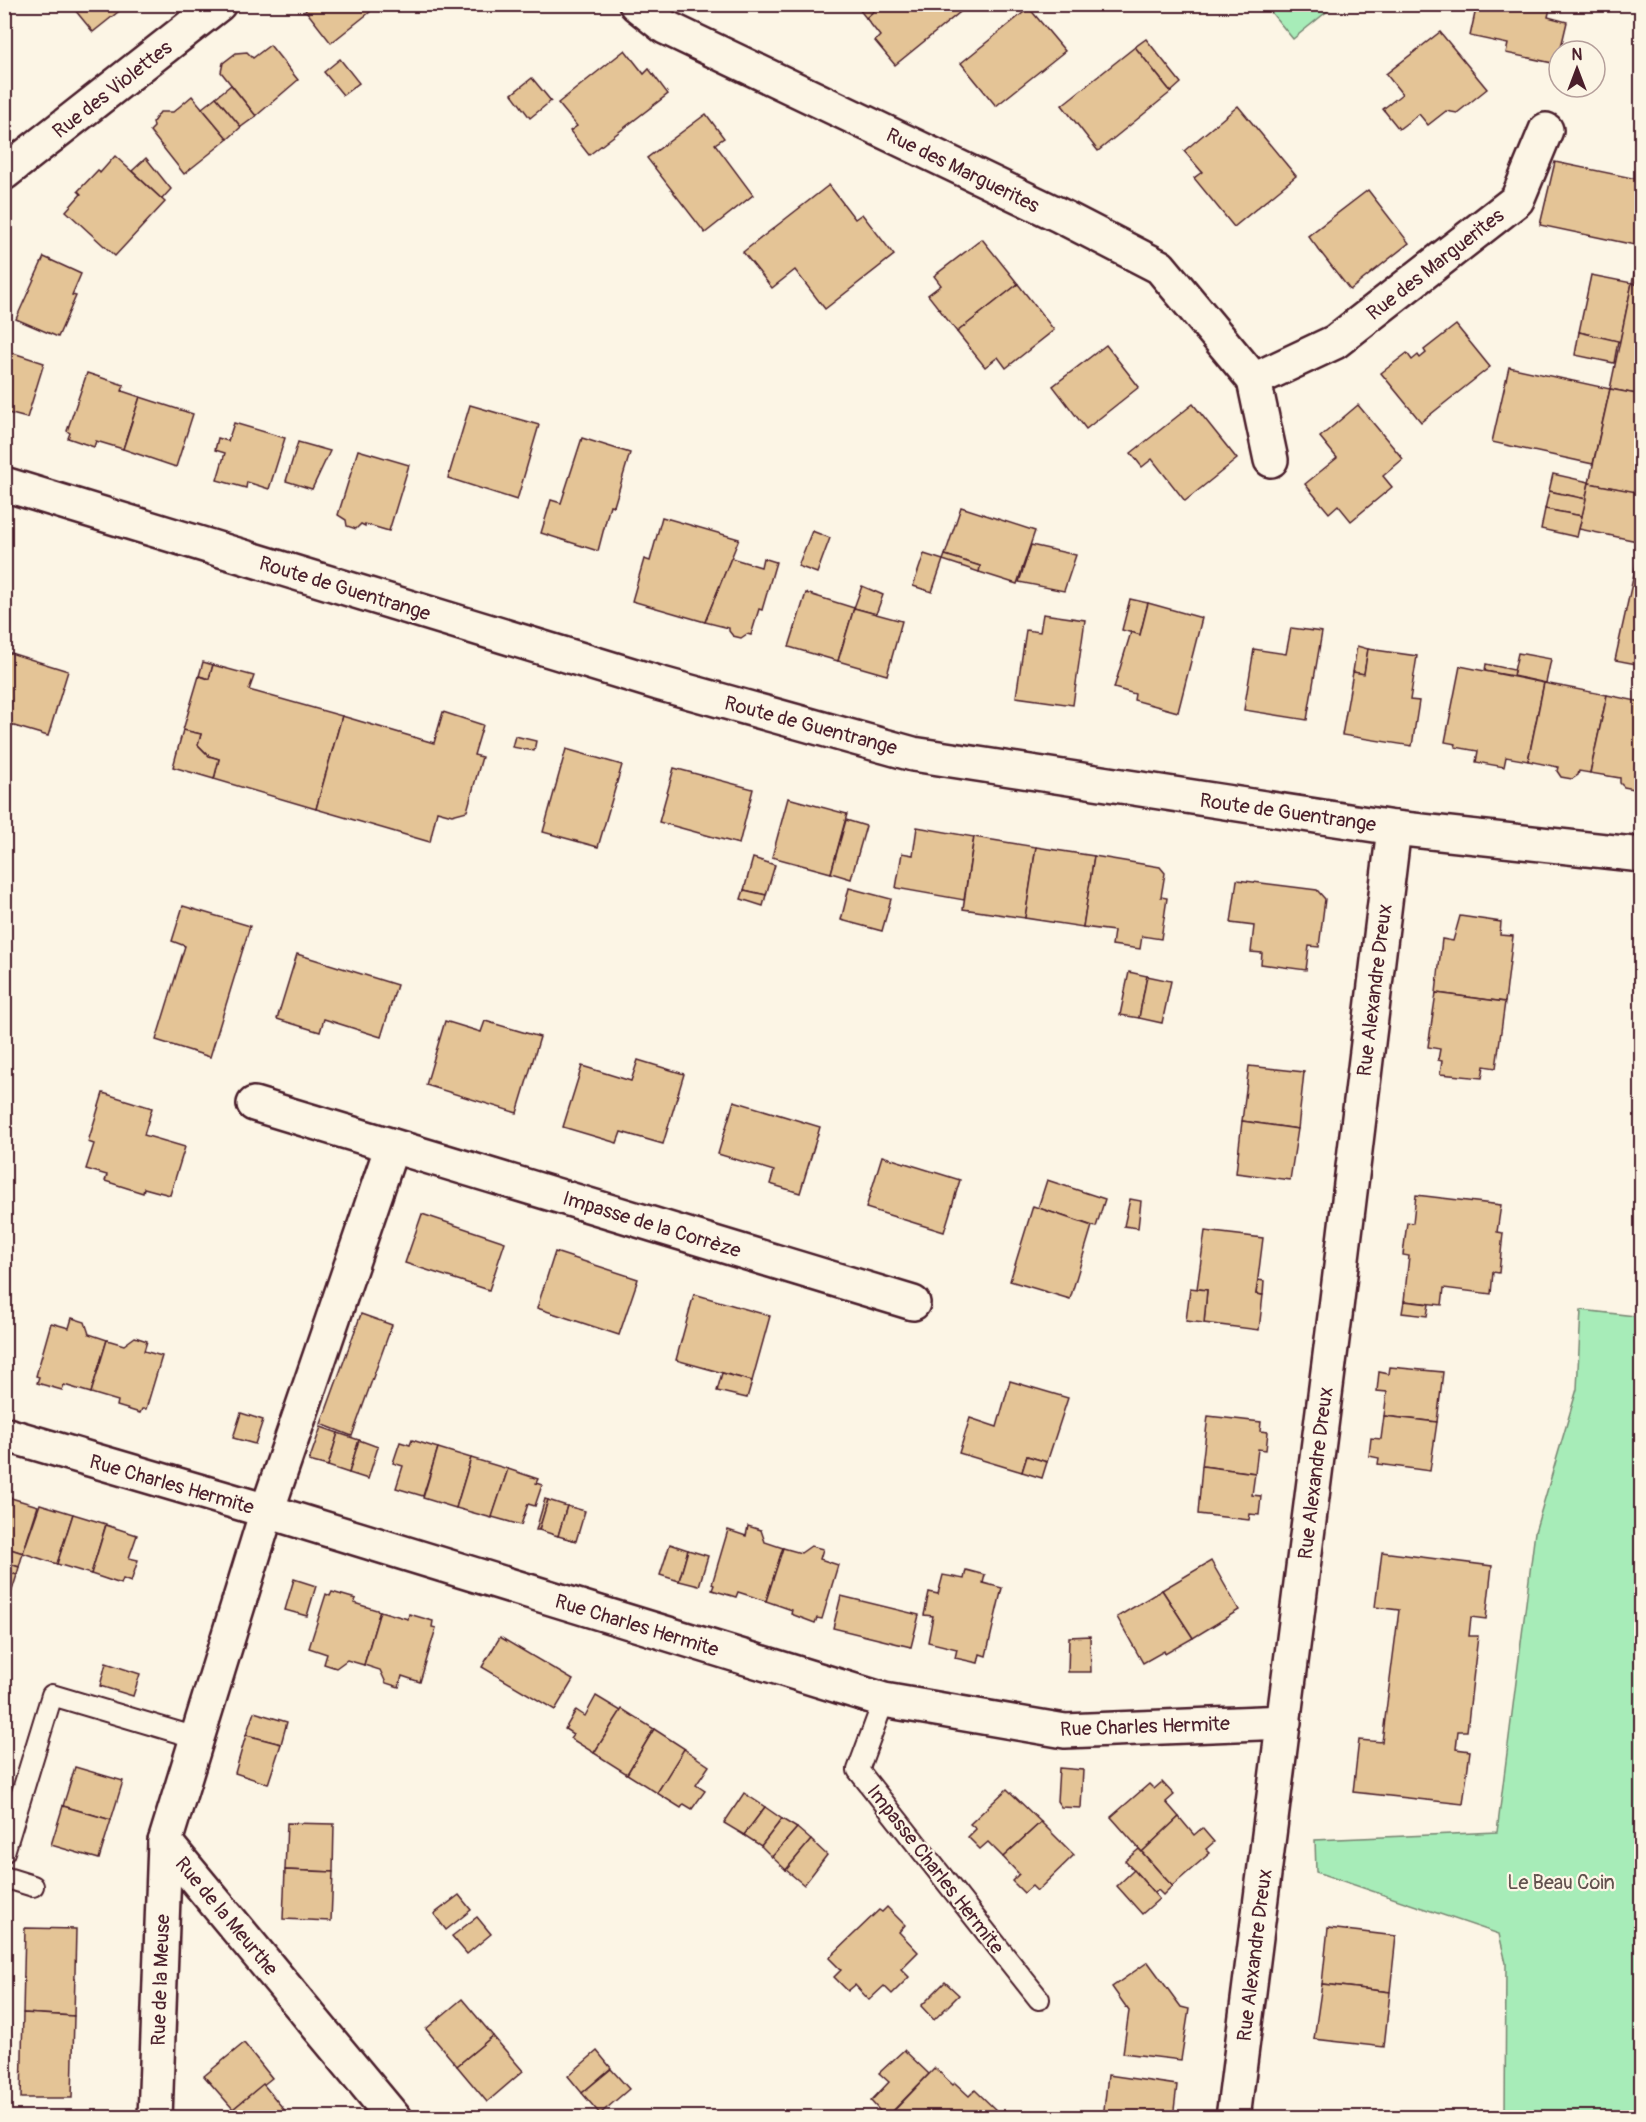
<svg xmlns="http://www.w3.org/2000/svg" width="1646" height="2122" font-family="Pangolin,sans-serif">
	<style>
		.green { fill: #a7ecb8; stroke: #788672; stroke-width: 1.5 }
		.building { fill: #e4c496; stroke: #4a1f2b; stroke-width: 1.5 }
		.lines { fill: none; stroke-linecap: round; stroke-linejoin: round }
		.lane-casing { stroke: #4a1f2b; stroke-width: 24 }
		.street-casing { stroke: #4a1f2b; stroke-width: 38 }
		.secondary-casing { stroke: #4a1f2b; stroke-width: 38 }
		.lane { stroke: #fcf5e5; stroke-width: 20 }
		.street { stroke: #fcf5e5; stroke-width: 33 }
		.secondary { stroke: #fcf5e5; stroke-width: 33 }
		.labels { text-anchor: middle; stroke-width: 4.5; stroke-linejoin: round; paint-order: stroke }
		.street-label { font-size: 20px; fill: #4a1f2b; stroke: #fcf5e5 }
		.park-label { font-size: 20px; fill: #61524e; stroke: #fcf5e5 }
	</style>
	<rect width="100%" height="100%" fill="#fcf5e5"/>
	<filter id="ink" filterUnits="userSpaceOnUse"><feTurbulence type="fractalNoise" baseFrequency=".0167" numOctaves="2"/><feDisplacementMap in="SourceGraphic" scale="12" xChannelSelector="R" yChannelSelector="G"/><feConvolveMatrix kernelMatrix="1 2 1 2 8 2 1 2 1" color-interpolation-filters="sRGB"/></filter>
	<g filter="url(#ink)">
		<g class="green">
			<path d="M1265,5H1335L1293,39Z"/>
			<path d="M1581,1310L1635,1316L1641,1337V2117H1505L1506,1963L1499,1934L1316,1872L1315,1840L1497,1832L1535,1532L1577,1389Z"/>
		</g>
		<g class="building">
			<path d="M70,4H128L93,32Z"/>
			<path d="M305,4H363L370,12L331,43L303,7Z"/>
			<path d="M855,4H882L866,18Z"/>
			<path d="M882,4H962L965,8L895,65L875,41L880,36L866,18Z"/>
			<path d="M1477,4H1551L1548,17L1567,22L1557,64L1506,53L1508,44L1470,36Z"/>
			<path d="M1029,8L1065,51L996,106L961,63Z"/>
			<path d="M1440,32L1487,89L1457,113L1446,111L1428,125L1419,114L1399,129L1383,109L1402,94L1386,74Z"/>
			<path d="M1146,39L1181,83L1171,92L1135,47Z"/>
			<path d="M270,45L298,80L256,116L221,72L223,63L236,53L247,52L253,58Z"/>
			<path d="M1135,47L1171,92L1098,151L1062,105Z"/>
			<path d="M625,50L644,74L649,69L668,94L589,155L570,131L577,126L558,103Z"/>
			<path d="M340,59L359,83L343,95L324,72Z"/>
			<path d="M532,78L551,101L530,118L512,94Z"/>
			<path d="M231,85L256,116L241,127L216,97Z"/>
			<path d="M192,96L228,139L184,174L150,131L154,127L153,122L160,112H173Z"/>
			<path d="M216,97L241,127L228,139L202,108Z"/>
			<path d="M1238,106L1296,176L1234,227L1194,178L1202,172L1184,151Z"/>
			<path d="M706,114L724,138L715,144L753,195L705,233L647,158Z"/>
			<path d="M115,156L165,202L115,256L66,211L81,194L78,191L98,170L100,173Z"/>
			<path d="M146,158L171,189L162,199L132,171Z"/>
			<path d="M1555,162L1642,180L1640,246L1540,225Z"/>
			<path d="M829,185L855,219L862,214L894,255L825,309L795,270L772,288L743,252Z"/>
			<path d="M1368,190L1409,243L1350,290L1308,236Z"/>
			<path d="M982,239L1018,284L957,332L928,295L941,285L934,276Z"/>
			<path d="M1642,240V286L1632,283Z"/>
			<path d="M44,257L81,274L72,295L76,296L58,337L16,319Z"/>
			<path d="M1591,275L1632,283L1620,342L1579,332Z"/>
			<path d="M1632,283L1642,286V395L1610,389Z"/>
			<path d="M1018,284L1054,330L1006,368L998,357L985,367L957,332Z"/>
			<path d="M1456,325L1490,367L1421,422L1381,373L1407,353L1412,360L1418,355L1420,358L1426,353L1424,350Z"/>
			<path d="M1579,332L1618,341L1614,363L1575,355Z"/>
			<path d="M1106,345L1139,387L1086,429L1053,386Z"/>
			<path d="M4,350L44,363L27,418L4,412Z"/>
			<path d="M1509,367L1610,389L1593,464L1492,442Z"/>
			<path d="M87,373L124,385L122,391L140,397L123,449L96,441L94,447L68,438L70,433L67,431Z"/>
			<path d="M1610,389L1642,395V456L1634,492L1589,483Z"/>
			<path d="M140,397L193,414L176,467L123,449Z"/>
			<path d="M1193,404L1237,459L1185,501L1152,459L1142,467L1131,453Z"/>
			<path d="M470,405L539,425L517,500L448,478Z"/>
			<path d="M1358,405L1403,459L1383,476L1392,487L1351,521L1338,505L1329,513L1305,484L1337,458L1320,437Z"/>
			<path d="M234,423L285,438L269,489L247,482L246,488L217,480L225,453L215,450L218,438L228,441Z"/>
			<path d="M582,438L630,453L614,506L610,505L598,551L541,533L551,500L561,503Z"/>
			<path d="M298,442L330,451L312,489L286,481Z"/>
			<path d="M358,450L409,465L389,531L365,524V526L361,524L356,529L347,526L346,520L338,515Z"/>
			<path d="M1553,474L1589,482L1586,499L1549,491Z"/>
			<path d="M1589,483L1642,493V542L1579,529Z"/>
			<path d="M1549,491L1586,499L1582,516L1545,509Z"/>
			<path d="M961,507L1035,531L1017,584L979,572L980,566L945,555Z"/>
			<path d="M1545,509L1582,516L1577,537L1541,529Z"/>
			<path d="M662,517L739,539L705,622L632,601L644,559L650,561Z"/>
			<path d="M812,531L830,538L817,573L798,566Z"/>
			<path d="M1641,542H1642V665L1615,660Z"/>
			<path d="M1031,545L1076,555L1064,591L1019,582Z"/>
			<path d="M924,554L943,560L932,592L913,586Z"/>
			<path d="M945,555L980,566L979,572L943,560Z"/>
			<path d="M731,558L761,567L763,558L776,562L762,610L759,609L751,635L747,634L741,638L733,636L729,631V628L705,622Z"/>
			<path d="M862,586L883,595L876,614L854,608Z"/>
			<path d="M806,593L854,608L838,661L789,647Z"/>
			<path d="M1130,599L1148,603L1140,635L1122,630Z"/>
			<path d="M1148,603L1202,618L1178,712L1134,700L1135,694L1114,688L1131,632L1140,635Z"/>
			<path d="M854,608L902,621L887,675L838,661Z"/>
			<path d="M1043,614L1085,620L1073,705L1016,697L1026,630L1040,632Z"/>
			<path d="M1291,628L1322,632L1307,720L1244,710L1254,649L1286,654Z"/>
			<path d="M1357,646L1368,649L1364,674L1353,672Z"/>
			<path d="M1368,649L1417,656L1410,700L1419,701L1412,746L1342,735L1353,672L1364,674Z"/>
			<path d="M4,651L68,671L48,736L4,723Z"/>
			<path d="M1518,653L1551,659L1546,683L1513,676Z"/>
			<path d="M203,662L213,665L209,679L199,676Z"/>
			<path d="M1486,664L1514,670L1513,676L1485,671Z"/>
			<path d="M213,665L254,676L249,690L342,716L316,809L214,779L219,759L209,756L198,745L201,734L183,730L199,676L209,679Z"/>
			<path d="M1460,666L1544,683L1528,761L1506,757L1504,767L1476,762L1478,751L1455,747L1456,744L1445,742Z"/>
			<path d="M1544,683L1607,695L1590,773L1579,771L1578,775L1572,779L1561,777L1557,771L1558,767L1528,761Z"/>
			<path d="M1607,695L1642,702V783L1634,789L1624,787L1620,783V778L1590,773Z"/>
			<path d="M443,712L483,725L474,755L482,757L467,811L452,815L437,811L430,842L316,809L342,716L434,743Z"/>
			<path d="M183,730L201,734L198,745L209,756L219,759L214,779L173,767Z"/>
			<path d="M515,736L536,741L534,751L512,747Z"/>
			<path d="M566,749L622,765L598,847L543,832Z"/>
			<path d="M674,768L753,789L739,844L659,822Z"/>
			<path d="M788,798L847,814L831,873L772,857Z"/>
			<path d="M846,820L866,826L851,879L831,873Z"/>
			<path d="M917,827L974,837L964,900L896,888L902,853L913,855Z"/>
			<path d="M974,837L1036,847L1025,918L963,909Z"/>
			<path d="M1036,847L1094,856L1083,927L1025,918Z"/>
			<path d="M1094,856L1160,867L1165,873L1161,897L1167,898L1161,939L1142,936L1140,949L1112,945L1114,931L1083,927Z"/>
			<path d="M753,858L775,865L766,895L744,890Z"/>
			<path d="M1237,880L1317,890L1325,899L1319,947L1309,946L1306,970L1261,964L1262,953L1251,952L1254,926L1231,923Z"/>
			<path d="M849,888L891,899L882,931L841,920Z"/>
			<path d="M744,890L766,895L763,906L741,899Z"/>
			<path d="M183,906L250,926L210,1057L156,1040L185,946L172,941Z"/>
			<path d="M1460,916L1501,922L1500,935L1513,936L1505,1002L1436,993L1442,939L1453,941Z"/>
			<path d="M297,954L397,985L381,1037L324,1019L320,1032L277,1019Z"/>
			<path d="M1129,972L1147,976L1139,1018L1120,1015Z"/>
			<path d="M1147,976L1171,981L1162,1023L1139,1018Z"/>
			<path d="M1436,993L1505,1002L1496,1068L1484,1066L1482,1078L1440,1074L1442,1061L1438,1060L1440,1049L1428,1047Z"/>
			<path d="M445,1021L481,1032L485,1021L540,1037L517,1113L426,1085Z"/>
			<path d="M638,1060L684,1074L663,1144L621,1132L617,1143L563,1127L582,1066L631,1081Z"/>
			<path d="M1249,1066L1304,1072L1298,1129L1242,1121Z"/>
			<path d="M103,1093L152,1108L144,1135L185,1147L170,1195L144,1188L143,1193L105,1181L107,1175L86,1169L94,1144L88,1142Z"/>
			<path d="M734,1101L820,1127L800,1193L770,1184L774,1171L718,1154Z"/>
			<path d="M1242,1121L1298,1129L1290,1180L1236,1173Z"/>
			<path d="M882,1156L960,1180L944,1232L866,1208Z"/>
			<path d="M1047,1180L1105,1199L1096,1227L1038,1208Z"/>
			<path d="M1416,1195L1501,1205L1497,1232L1503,1233L1499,1273L1493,1272L1491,1294L1444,1288L1442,1305L1404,1301L1409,1256L1403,1255L1407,1222L1413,1223Z"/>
			<path d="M1130,1199L1141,1201L1138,1228L1124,1226Z"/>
			<path d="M1033,1206L1092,1226L1070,1299L1010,1281Z"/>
			<path d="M422,1214L505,1242L489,1290L405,1263Z"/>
			<path d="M1205,1231L1263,1238L1256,1294L1263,1295L1259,1330L1204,1323L1207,1290L1197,1289Z"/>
			<path d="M555,1252L638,1279L619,1335L537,1308Z"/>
			<path d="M1258,1280L1264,1281L1263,1295L1256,1294Z"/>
			<path d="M1190,1288L1207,1290L1204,1323L1186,1321Z"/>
			<path d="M694,1294L770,1316L752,1381L676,1360Z"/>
			<path d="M1404,1301L1429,1304L1427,1316L1402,1313Z"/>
			<path d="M361,1314L392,1325L352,1436L321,1424Z"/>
			<path d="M72,1318L85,1322L89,1334L107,1340L91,1393L64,1385L62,1390L37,1383L39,1377L36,1376L51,1323L69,1328Z"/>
			<path d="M135,1337L147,1341L144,1351L162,1356L146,1409H142L140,1413L117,1406L118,1401L91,1393L107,1340L124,1345Z"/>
			<path d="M1390,1367L1443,1372L1437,1422L1384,1416L1387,1392L1377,1391L1379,1372L1389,1374Z"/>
			<path d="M722,1373L752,1381L747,1398L717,1391Z"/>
			<path d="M1010,1381L1068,1398L1047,1462L1027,1456L1022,1472L959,1453L970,1418L997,1427Z"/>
			<path d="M241,1413L263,1420L255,1444L233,1438Z"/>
			<path d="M1208,1416L1261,1422L1260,1431L1268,1432L1266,1450L1258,1449L1255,1473L1202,1466Z"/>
			<path d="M1384,1416L1437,1422L1430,1471L1378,1464L1379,1458L1369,1456L1371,1438L1381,1439Z"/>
			<path d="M321,1427L338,1433L328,1466L309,1461Z"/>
			<path d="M338,1433L359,1440L349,1473L328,1466Z"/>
			<path d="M359,1440L378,1447L368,1479L349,1473Z"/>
			<path d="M412,1440L438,1448L423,1496L396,1488L403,1466L393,1463L400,1442L410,1445Z"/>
			<path d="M438,1448L471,1458L456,1508L423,1498Z"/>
			<path d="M1027,1456L1047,1462L1042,1478L1022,1472Z"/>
			<path d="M471,1458L508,1469L492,1518L456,1508Z"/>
			<path d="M1202,1466L1255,1473L1252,1495L1261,1496L1259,1515L1250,1514L1249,1520L1198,1514Z"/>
			<path d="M508,1469L538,1479L536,1483L542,1485L535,1506L528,1504L521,1525L492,1517Z"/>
			<path d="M11,1498L38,1506L23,1553L4,1547V1520Z"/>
			<path d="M545,1499L548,1500L539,1530H536Z"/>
			<path d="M548,1500L567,1506L558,1536L539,1530Z"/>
			<path d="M40,1504L73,1514L57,1564L23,1553Z"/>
			<path d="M567,1506L585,1511L576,1541L558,1536Z"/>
			<path d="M73,1514L106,1524L91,1574L57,1564Z"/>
			<path d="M106,1525L137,1535L129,1558L138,1560L131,1582L123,1579L121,1584L91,1574Z"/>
			<path d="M748,1526L761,1530L765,1542L783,1548L766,1601L738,1592L736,1597L712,1590L714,1585L712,1584L728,1530L746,1536Z"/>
			<path d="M670,1544L688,1550L679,1581L660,1575Z"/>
			<path d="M811,1546L823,1549L820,1559L838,1565L822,1619L817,1618L815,1623L791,1614L792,1610L766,1601L783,1548L801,1553Z"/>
			<path d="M4,1547L23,1553L19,1567L4,1562Z"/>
			<path d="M688,1550L708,1556L699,1586L679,1581Z"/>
			<path d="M1382,1552L1492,1566L1486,1619L1471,1617L1469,1636H1478L1467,1731H1458L1456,1749L1470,1751L1463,1804L1353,1792L1359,1740L1382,1742L1399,1610L1375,1607Z"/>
			<path d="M1211,1561L1239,1610L1193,1638L1162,1590Z"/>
			<path d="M4,1562L19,1567L17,1575L4,1571Z"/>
			<path d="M966,1570L985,1575L983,1583L1002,1588L986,1656L980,1654L978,1663L955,1658L957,1649L928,1642L933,1616L924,1615L929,1592L938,1594L943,1575L964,1579Z"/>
			<path d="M4,1571L17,1575L4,1615Z"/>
			<path d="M294,1579L316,1586L307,1616L285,1610Z"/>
			<path d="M1162,1590L1193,1638L1165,1654L1164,1651L1143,1663L1117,1617Z"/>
			<path d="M332,1592L356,1599L354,1603L380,1611L364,1665L347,1660L336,1668L324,1664L327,1654L309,1648L326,1594L330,1596Z"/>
			<path d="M841,1596L919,1615L911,1647L833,1628Z"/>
			<path d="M380,1611L408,1619L409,1614L433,1621L432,1627L436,1628L420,1682L402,1676L399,1687L386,1683L380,1670L364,1665Z"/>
			<path d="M1090,1636L1091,1672H1068L1069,1637Z"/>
			<path d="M500,1637L573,1680L555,1710L482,1667Z"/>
			<path d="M106,1663L140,1674L133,1696L100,1686Z"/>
			<path d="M596,1696L621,1711L594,1753L570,1738L573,1734L565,1729L576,1710L585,1716Z"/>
			<path d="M622,1709L654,1729L627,1774L594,1753Z"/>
			<path d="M254,1712L287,1722L281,1744L246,1735Z"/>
			<path d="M654,1729L685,1749L657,1793L627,1774Z"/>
			<path d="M246,1735L281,1744L268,1784L235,1773Z"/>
			<path d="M684,1749L709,1766L696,1785L705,1791L692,1809L684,1804L681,1808L657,1793Z"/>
			<path d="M75,1767L123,1781L111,1820L63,1806Z"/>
			<path d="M1059,1768L1083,1770L1081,1808L1061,1807L1057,1801Z"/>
			<path d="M1162,1782L1174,1795L1166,1802L1179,1817L1142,1852L1111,1817L1149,1784L1154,1789Z"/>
			<path d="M1007,1789L1041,1822L1003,1857L988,1842L980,1849L968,1837L976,1829L970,1824Z"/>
			<path d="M744,1793L765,1807L744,1835L724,1823Z"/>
			<path d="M63,1806L111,1820L99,1859L51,1845Z"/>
			<path d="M765,1807L782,1819L761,1846L744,1835Z"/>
			<path d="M1179,1817L1194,1835L1202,1828L1214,1842L1206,1849L1210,1853L1172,1886L1142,1852Z"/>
			<path d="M782,1819L797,1828L772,1857L761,1846Z"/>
			<path d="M1041,1822L1074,1855L1037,1891L1032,1886L1024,1893L1012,1881L1019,1874L1003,1857Z"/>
			<path d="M287,1823L334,1824L333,1872L285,1870Z"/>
			<path d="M797,1828L811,1840L786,1870L772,1857Z"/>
			<path d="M811,1840L827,1855L804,1885L786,1870Z"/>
			<path d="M1139,1849L1172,1886L1163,1895L1158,1890L1155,1893L1125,1861Z"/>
			<path d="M285,1870L333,1872L331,1921L283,1919Z"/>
			<path d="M1134,1870L1159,1899L1142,1914L1117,1886Z"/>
			<path d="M459,1895L471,1910L446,1930L434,1914Z"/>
			<path d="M887,1907L905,1925L899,1932L918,1952L901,1969L909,1977L892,1994L884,1986L869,2000L855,1985L848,1991L834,1977L841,1970L829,1958L879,1910L882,1912Z"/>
			<path d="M477,1917L491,1934L467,1954L452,1936Z"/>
			<path d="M25,1928L76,1929L74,2016L23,2013Z"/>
			<path d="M1328,1928L1396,1936L1390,1992L1322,1984Z"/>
			<path d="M1148,1962L1181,2007L1189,2009L1181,2060L1123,2053L1129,2011L1112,1987Z"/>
			<path d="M945,1982L959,1995L934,2020L921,2006Z"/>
			<path d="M1322,1984L1390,1992L1384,2047L1314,2039Z"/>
			<path d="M462,1999L493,2036L457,2066L426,2029Z"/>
			<path d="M23,2013L74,2016L72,2098H21Z"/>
			<path d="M493,2036L523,2071L487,2102L457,2066Z"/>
			<path d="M244,2043L272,2078L233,2109L204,2076Z"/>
			<path d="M904,2050L929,2074L886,2118L871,2101L889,2082L879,2073Z"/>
			<path d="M597,2051L611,2068L582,2093L568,2076Z"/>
			<path d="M935,2068L953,2085L955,2083L969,2096L975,2090L997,2111L991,2118H887Z"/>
			<path d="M611,2069L629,2089L600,2114L582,2093Z"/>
			<path d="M1108,2075L1177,2085L1173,2118H1103Z"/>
			<path d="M263,2084L291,2118H224L233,2109Z"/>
		</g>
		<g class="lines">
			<defs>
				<g id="lane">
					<path d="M884,1700L858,1770L1039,1999"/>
					<path d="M4,1852L52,1695L197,1738"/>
					<path d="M4,1877L33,1886"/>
				</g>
				<g id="street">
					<path d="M636,4L665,27L1059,215L1160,267L1254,380"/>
					<path d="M4,173L219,4"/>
					<path d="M1271,460L1254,380L1335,342L1517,200L1546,130"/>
					<path d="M254,1104L913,1303"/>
					<path d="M4,1434L267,1511L884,1700L1065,1731L1284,1722"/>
					<path d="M165,1842L394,2118"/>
					<path d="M155,2118L165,1842L267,1511L392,1146"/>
					<path d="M1233,2118L1335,1316L1394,828"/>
				</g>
				<path id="secondary" d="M4,484L658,683L913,754L1394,828L1642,855"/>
			</defs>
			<use href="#lane" class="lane-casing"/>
			<use href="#street" class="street-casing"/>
			<use href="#secondary" class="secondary-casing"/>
			<use href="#lane" class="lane"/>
			<use href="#street" class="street"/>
			<use href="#secondary" class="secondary"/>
		</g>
	</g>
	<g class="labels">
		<g class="street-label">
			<text transform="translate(112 89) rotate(-38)" y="7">Rue des Violettes</text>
			<text transform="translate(963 170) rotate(26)" y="7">Rue des Marguerites</text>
			<text transform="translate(1435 264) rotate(-38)" y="7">Rue des Marguerites</text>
			<text transform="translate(345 588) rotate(17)" y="7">Route de Guentrange</text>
			<text transform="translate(811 725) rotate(15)" y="7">Route de Guentrange</text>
			<text transform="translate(1288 812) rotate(8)" y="7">Route de Guentrange</text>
			<text transform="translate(1374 990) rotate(-83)" y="7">Rue Alexandre Dreux</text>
			<text transform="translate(652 1224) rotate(17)" y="7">Impasse de la Corrèze</text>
			<text transform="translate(1315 1473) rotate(-83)" y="7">Rue Alexandre Dreux</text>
			<text transform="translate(172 1484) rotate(16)" y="7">Rue Charles Hermite</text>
			<text transform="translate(637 1625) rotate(17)" y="7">Rue Charles Hermite</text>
			<text transform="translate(1145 1726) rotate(-2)" y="7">Rue Charles Hermite</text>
			<text transform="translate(936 1869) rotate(52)" y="7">Impasse Charles Hermite</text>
			<text transform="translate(227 1916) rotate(50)" y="7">Rue de la Meurthe</text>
			<text transform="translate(1254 1955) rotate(-83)" y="7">Rue Alexandre Dreux</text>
			<text transform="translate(160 1980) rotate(-88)" y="7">Rue de la Meuse</text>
		</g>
		<g class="park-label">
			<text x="1561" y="1889">Le Beau Coin</text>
		</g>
	</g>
	<rect width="1646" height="2122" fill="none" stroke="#fcf5e5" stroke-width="24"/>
	<rect x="12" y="12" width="1622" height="2098" fill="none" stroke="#4a1f2b" stroke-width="2" filter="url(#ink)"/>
	<g transform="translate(1577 69)"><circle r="28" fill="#fcf5e5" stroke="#b59f9b" stroke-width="1.5"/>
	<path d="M0-4.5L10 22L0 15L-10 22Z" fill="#4a1f2b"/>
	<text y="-9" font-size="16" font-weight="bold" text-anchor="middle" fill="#4a1f2b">N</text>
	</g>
</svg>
